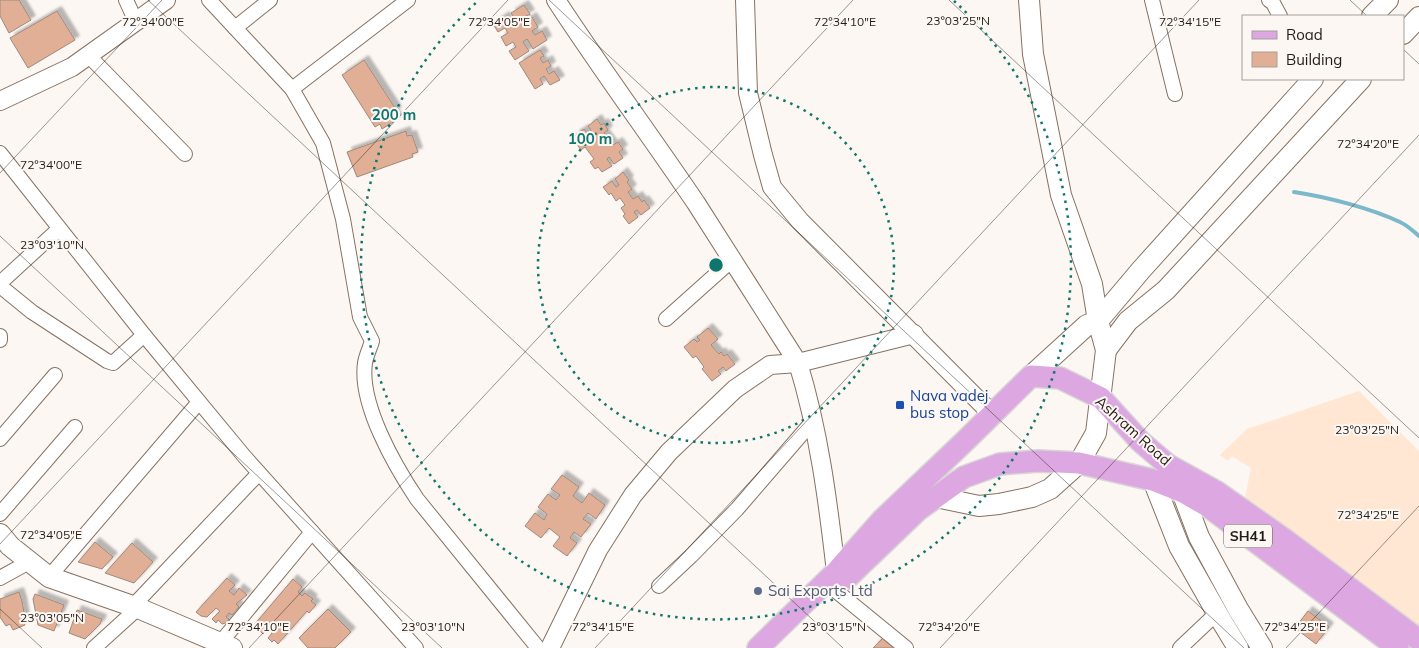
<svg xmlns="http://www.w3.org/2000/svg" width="1419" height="648" font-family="Mulish,sans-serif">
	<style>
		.built { fill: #ffe7d4 }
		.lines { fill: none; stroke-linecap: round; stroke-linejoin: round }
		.stream { stroke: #7bb8ca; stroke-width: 4 }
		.building { fill: #e1af96; stroke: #a1887c; filter: url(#shadow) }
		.minor-casing { stroke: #867262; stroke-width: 16 }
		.tertiary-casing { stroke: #867262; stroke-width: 20 }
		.secondary-casing { stroke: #867262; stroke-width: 22 }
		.primary-casing { stroke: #d7d6d5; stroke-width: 24 }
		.minor { stroke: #fff; stroke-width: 14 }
		.tertiary { stroke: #fff; stroke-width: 18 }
		.secondary { stroke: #fff; stroke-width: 20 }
		.primary { stroke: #dda7e1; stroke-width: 21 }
		.ticks { fill: none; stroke: #231b15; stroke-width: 1; stroke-opacity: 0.45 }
		.ring { fill: none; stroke: #0f766e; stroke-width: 2.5; stroke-dasharray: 2.5 5 }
		.transit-dot { fill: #1a4fb4; stroke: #fcf7f3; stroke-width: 2 }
		.service-dot { fill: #5c6f8a; stroke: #fcf7f3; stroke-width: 2 }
		.labels { text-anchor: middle; stroke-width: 4; stroke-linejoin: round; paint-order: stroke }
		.shield { fill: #fcf7f3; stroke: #645d58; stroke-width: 1 }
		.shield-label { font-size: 14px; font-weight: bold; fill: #231b15 }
		.transit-label { font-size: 15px; fill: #164399; stroke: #fcf7f3; text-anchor: start }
		.street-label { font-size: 15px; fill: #231b15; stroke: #fcf7f3 }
		.service-label { font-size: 15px; fill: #4e5e75; stroke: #fcf7f3; text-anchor: start }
		.ticks-label { font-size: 12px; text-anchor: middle; fill: #231b15; stroke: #fcf7f3; stroke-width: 4; stroke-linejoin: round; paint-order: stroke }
		.centre { fill: #0f766e; stroke: #fcf7f3; stroke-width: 2.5 }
		.ring-label { font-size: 15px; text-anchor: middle; font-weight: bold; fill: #0f766e; stroke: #fcf7f3; stroke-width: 4; stroke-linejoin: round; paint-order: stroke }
	</style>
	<defs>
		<filter id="shadow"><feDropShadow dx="4.5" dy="-4.5" stdDeviation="1" flood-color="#0004"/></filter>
	</defs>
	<rect width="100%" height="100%" fill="#fcf7f3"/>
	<path class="built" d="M1359,391L1419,451V628L1245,498L1251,468L1232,456L1228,461L1220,455L1247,429Z"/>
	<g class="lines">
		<path class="stream" d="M1294,192C1327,197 1370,208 1400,222C1407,225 1413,231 1419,236"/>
	</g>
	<g class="building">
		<path d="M0,0H19L31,20L9,33L0,16Z"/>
		<path d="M524,5L530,14L524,17L526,21L532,17L538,27L532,31L535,35L542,31L547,40L533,49L527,39L523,42L529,51L515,60L509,51L516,47L513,42L506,46L501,37L508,33L505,28L498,32L493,24L505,16L509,23L515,20L511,13Z"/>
		<path d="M57,11L75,40L28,68L10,38Z"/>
		<path d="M540,50L544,56L540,58L543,63L548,60L551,66L546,69L549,74L554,71L560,80L550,85L544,76L540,79L543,84L535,89L519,63Z"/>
		<path d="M364,60L397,111L394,113L398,119L382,129L380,124L375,127L342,75Z"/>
		<path d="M597,119L601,125L604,123L608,130L604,133L613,145L618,142L623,149L619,152L623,158L614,164L609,157L607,159L612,166L602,172L598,167L595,169L590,162L594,159L585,147L581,150L576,143L579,141L575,135L584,129L589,135L592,132L588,126Z"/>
		<path d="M406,131L407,136L412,135L418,152L412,154L413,157L357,177L347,152Z"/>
		<path d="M623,172L629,180L627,182L632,189L628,192L633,199L638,196L642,202L644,200L650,208L641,215L637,210L634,212L638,217L629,224L623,216L625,214L621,208L625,205L620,198L616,201L611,193L609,195L603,187L612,181L616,187L619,185L615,179Z"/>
		<path d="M708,328L718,339L711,345L719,354L721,352L724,356L727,354L735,364L726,371L723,367L718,371L721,374L712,381L702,369L704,367L696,356L693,358L684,347L694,339L697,342L700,340L697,337Z"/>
		<path d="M562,475L579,487L573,496L582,503L589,493L605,505L596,519L588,513L583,519L591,524L581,537L574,532L570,538L577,543L567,556L553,546L560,537L549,528L541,538L525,526L535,513L544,520L547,514L538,507L548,494L556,500L560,495L551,489Z"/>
		<path d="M95,542L113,557L102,569L78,562Z"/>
		<path d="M132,543L153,562L134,583L105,573Z"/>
		<path d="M227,578L235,585L229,591L234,595L239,588L247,595L236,604L239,607L232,615L229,613L226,617L229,619L226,623L222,624L218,620L216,623L212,619L220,611L216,608L207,617L201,616L196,612Z"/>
		<path d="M293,579L302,587L298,592L302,596L305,593L313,599L311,601L316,605L309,613L307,611L278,644L274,640L272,642L268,638L272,633L267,628L263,634L254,625Z"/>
		<path d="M19,592L22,601L25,618L22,619L25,625L13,630L10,624L6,626L0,617V599Z"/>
		<path d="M35,594L64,605L54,631L38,625L33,599Z"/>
		<path d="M328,609L351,632L335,648H308L299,638Z"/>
		<path d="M77,610L102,619L100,624L85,639L69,633Z"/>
		<path d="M1308,611L1329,627L1316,644L1295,628Z"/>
		<path d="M885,636L896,648H873Z"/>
	</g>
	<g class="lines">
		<defs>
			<g id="minor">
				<path d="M126,0L136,22"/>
				<path d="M209,0L292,89L323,143L343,219L360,317L372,341C370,348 366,356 365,363C359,404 395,466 417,499L538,648"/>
				<path d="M1152,0L1175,94"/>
				<path d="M1269,0L1273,3L1280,16"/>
				<path d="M235,28L270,0"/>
				<path d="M88,55L185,154"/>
				<path d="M292,89L408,0"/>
				<path d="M0,153L144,335L244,456L416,648"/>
				<path d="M0,283L59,229"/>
				<path d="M0,286L32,312L107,361L113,363L144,335"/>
				<path d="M666,319L732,260"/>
				<path d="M0,336V340"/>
				<path d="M0,439L55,375"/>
				<path d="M0,514L75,427"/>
				<path d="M49,577L199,402"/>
				<path d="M0,578L29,562"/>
				<path d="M659,586L691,556L737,509L813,421"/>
				<path d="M835,590L906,648"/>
				<path d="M133,606L259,473"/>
				<path d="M94,648L138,608"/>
				<path d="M216,648L312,532"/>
				<path d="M1180,648L1217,613"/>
			</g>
			<g id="tertiary">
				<path d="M556,0C601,69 650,135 696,203C730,256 764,310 798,363C819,431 828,502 836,572"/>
				<path d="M745,0L748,93L763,155L772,187L800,221L992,414"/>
				<path d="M0,101L72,67L166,0"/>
				<path d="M550,648L598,550L633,495L669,452L735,389L770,365L798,363L914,334"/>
			</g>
			<g id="secondary">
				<path d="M1372,16L1388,0"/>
				<path d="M1403,34L1419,17"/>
				<path d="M1106,350L1128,321L1166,290L1361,79"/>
				<path d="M1031,376L1087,325L1098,321L1141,270L1313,79"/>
				<path d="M1153,480L1179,546L1221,620L1238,648"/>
				<path d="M1179,484L1199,537L1238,609L1262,648"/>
				<path d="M936,497L979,506L999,504L1032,497L1050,489L1079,463L1096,433L1106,350L1098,321L1092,284L1061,195L1033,54L1029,0"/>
				<path d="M0,534L10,546L49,577L138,608L232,648"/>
			</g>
			<g id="primary">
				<path d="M847,578L918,510L964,477L1000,464L1038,461L1079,463L1153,480L1183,492L1209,507L1398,648"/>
				<path d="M758,648L836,572L882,520L964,442L1031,376L1060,378L1101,398L1140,441L1168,465L1217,492L1284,539L1419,640"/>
			</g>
		</defs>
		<use href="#minor" class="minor-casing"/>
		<use href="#tertiary" class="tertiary-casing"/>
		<use href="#secondary" class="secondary-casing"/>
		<use href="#primary" class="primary-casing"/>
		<use href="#minor" class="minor"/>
		<use href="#tertiary" class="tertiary"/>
		<use href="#secondary" class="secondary"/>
		<use href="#primary" class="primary"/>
	</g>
	<path class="ticks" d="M148,0L843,648M549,0L1244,648M949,0L1419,438M1350,0L1367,16M1403,49L1419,64M0,173L162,0M0,236L442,648M0,544L508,0M0,609L42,648M249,648L853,0M595,648L1199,0M940,648L1419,135M1286,648L1419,506"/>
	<g class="ring">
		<circle cx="716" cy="265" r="178"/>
		<path d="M954 1A355 355 0 1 1 478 1"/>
	</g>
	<rect class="transit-dot" x="895" y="400" width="10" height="10" rx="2.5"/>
	<circle class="service-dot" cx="758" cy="591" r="5"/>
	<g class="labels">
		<rect class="shield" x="1224" y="524.5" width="48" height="23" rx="4"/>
		<g class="shield-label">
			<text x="1248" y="541">SH41</text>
		</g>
		<g class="transit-label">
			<text x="910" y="401">Nava vadej<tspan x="910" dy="17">bus stop</tspan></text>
		</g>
		<g class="street-label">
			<text transform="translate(1133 431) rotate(42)" y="5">Ashram Road</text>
		</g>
		<g class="service-label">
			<text x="768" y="596">Sai Exports Ltd</text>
		</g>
	</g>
	<g class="ticks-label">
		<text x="958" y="25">23°03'25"N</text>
		<text x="153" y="26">72°34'00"E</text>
		<text x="499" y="26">72°34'05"E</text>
		<text x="1190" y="26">72°34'15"E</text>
		<text x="845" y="26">72°34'10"E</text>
		<text x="1368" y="148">72°34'20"E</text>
		<text x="51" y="169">72°34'00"E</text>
		<text x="52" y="249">23°03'10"N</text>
		<text x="1367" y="434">23°03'25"N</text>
		<text x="1368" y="519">72°34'25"E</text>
		<text x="51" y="539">72°34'05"E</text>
		<text x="52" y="622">23°03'05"N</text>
		<text x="258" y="631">72°34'10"E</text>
		<text x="603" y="631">72°34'15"E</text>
		<text x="949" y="631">72°34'20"E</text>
		<text x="1295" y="631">72°34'25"E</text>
		<text x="433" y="631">23°03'10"N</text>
		<text x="834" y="631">23°03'15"N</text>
	</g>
	<circle cx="716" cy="265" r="8" class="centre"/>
	<g class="ring-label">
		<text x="394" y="120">200 m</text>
		<text x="590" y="144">100 m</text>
	</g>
	<rect x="1242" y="15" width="162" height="65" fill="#fcf7f3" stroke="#a59f9a"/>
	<rect x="1252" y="31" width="25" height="8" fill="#dda7e1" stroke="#a59f9a"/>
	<text x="1286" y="40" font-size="15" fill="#231b15">Road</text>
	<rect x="1252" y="52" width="25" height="15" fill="#e1af96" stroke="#a59f9a"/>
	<text x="1286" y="65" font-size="15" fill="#231b15">Building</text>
</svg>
